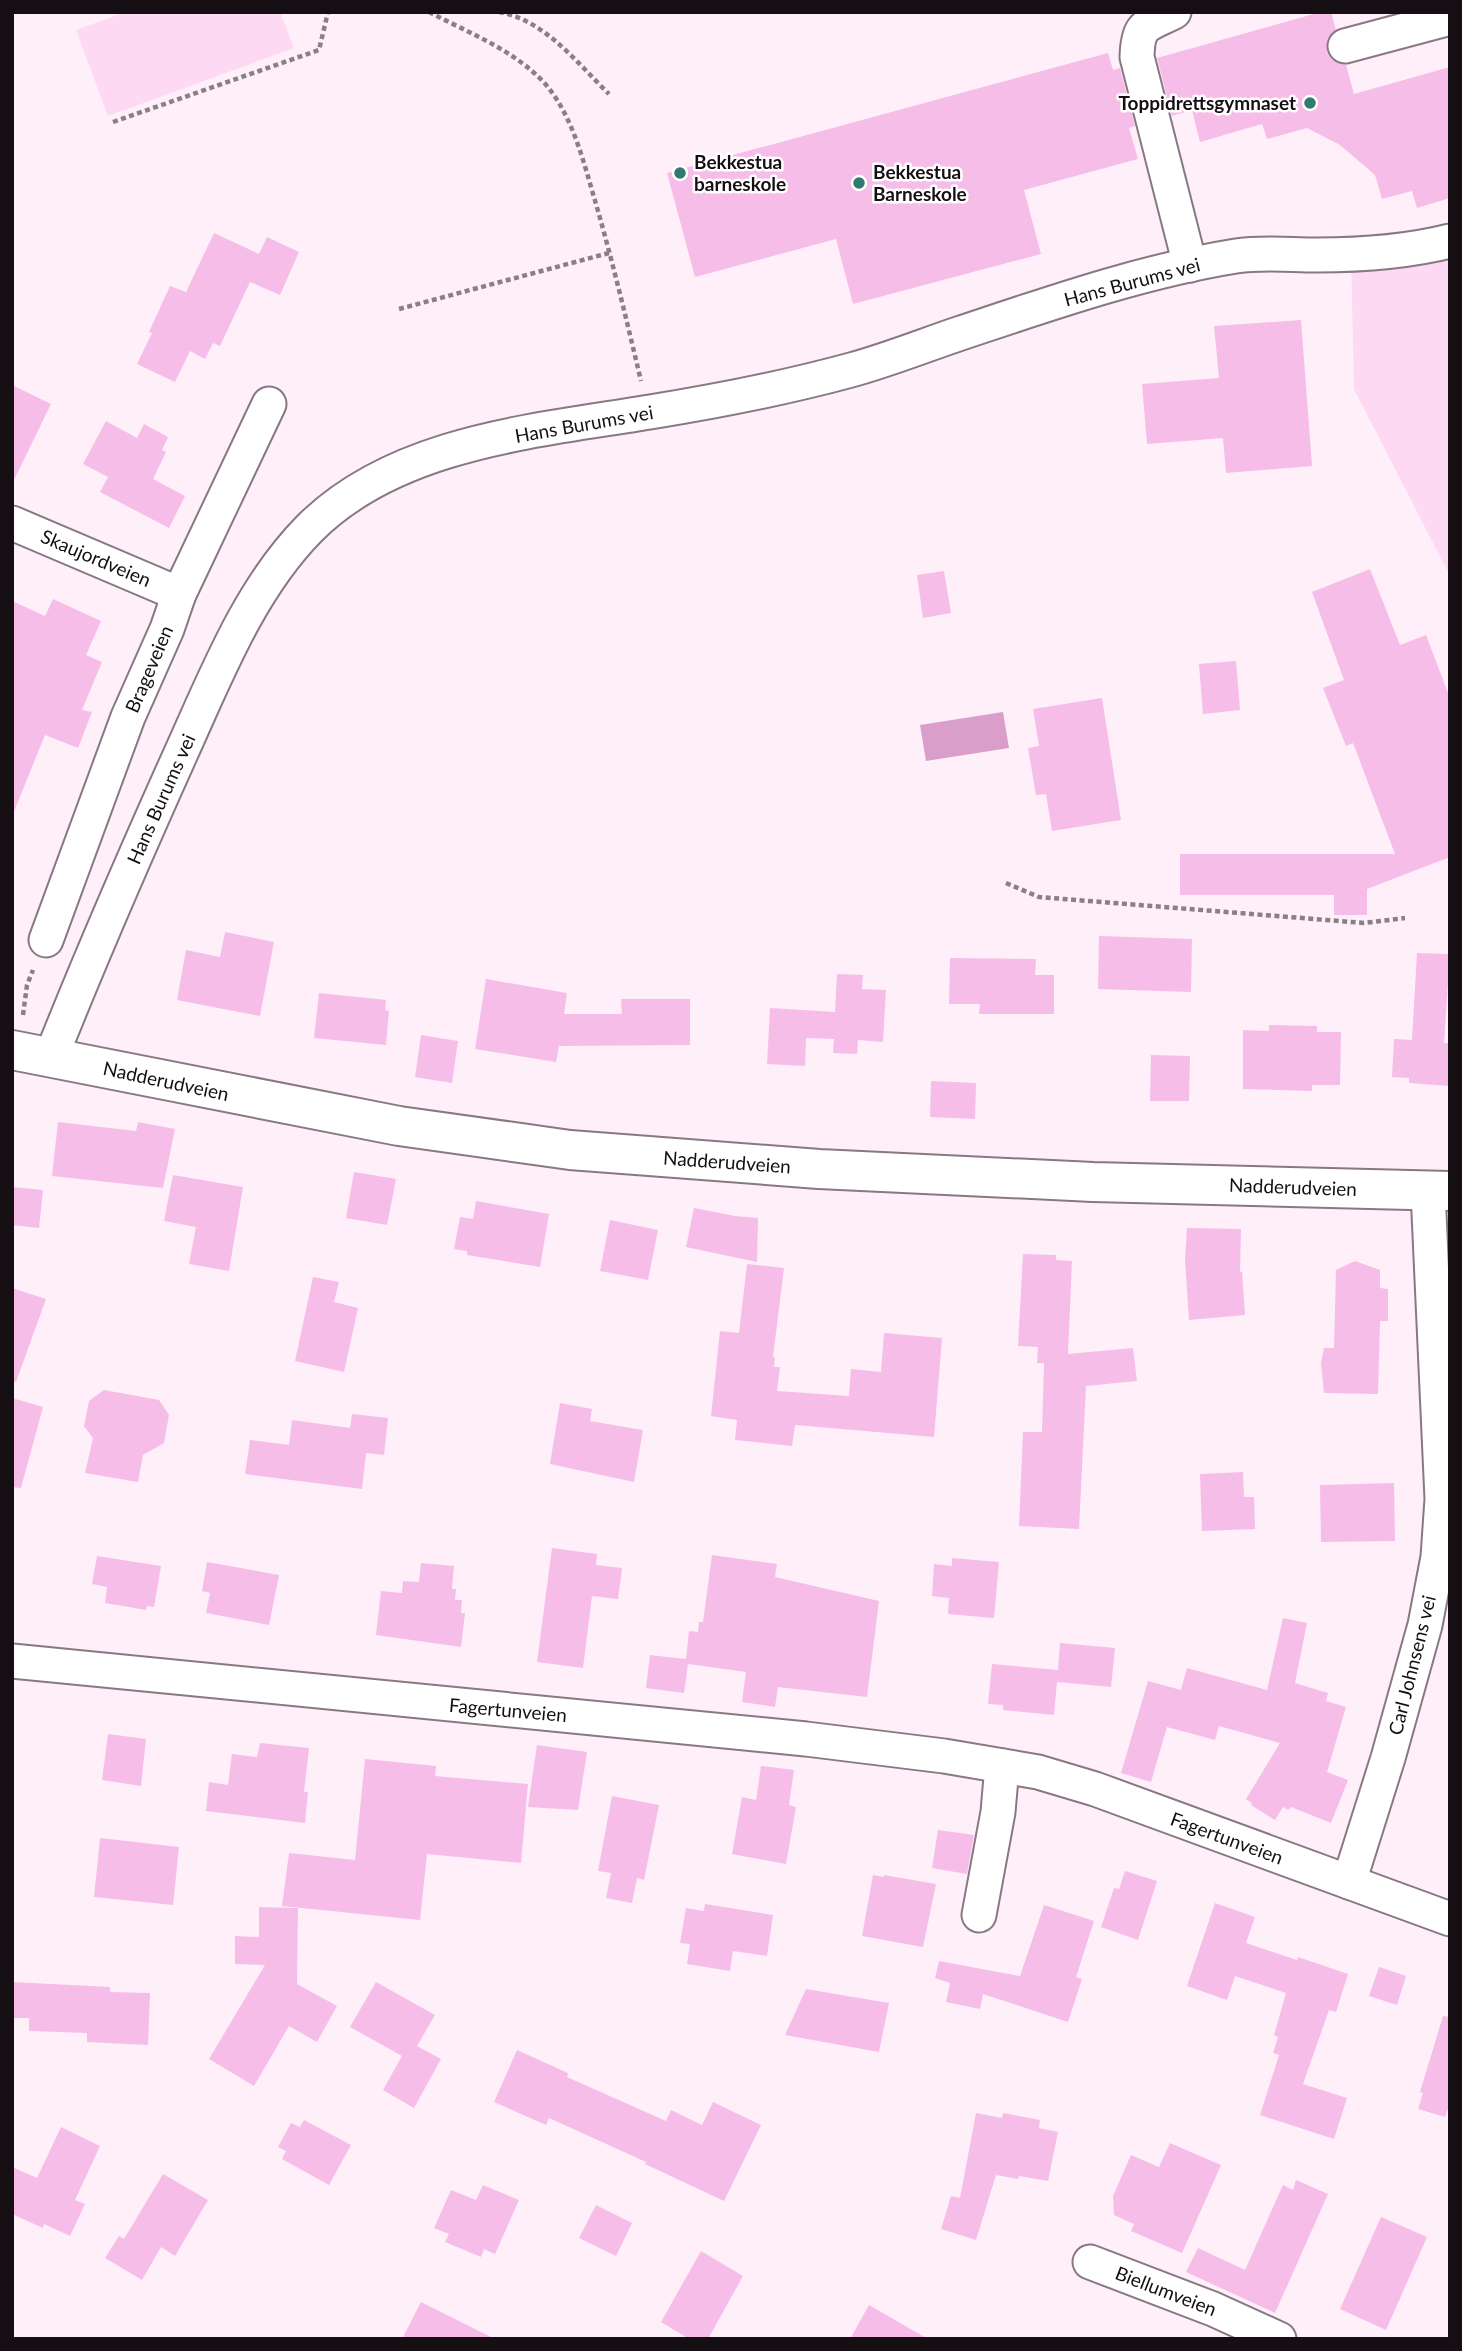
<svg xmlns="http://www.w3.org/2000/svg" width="1462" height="2351" font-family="Lato,sans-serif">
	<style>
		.green { fill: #fed9f4 }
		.water { fill: #d99fca }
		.building { fill: #f7bde9 }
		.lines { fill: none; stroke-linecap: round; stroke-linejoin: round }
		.minor-casing { stroke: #887884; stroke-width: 37 }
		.major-casing { stroke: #887884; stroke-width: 42 }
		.path { stroke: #8a7f86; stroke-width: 4.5; stroke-dasharray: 5 3.5; stroke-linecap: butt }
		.minor { stroke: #fff; stroke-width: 33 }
		.major { stroke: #fff; stroke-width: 38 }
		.poi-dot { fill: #317971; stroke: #fff; stroke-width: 2.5 }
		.labels { text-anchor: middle; stroke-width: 5; stroke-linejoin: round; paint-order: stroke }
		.poi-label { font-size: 19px; font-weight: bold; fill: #150f13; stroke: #fff; text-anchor: start }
		.street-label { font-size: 19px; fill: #150f13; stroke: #fff }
	</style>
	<rect width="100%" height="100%" fill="#feeff9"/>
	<g class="green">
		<path d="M126,12H280L294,48L108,116L76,30Z"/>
		<path d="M1450,241V576L1354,389L1351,255Z"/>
	</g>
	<path class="water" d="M1003,712L1009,748L926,761L920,725Z"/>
	<g class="building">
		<path d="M1321,12H1331L1336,30L1327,40V52L1332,60L1346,65L1354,94L1450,67V198L1417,208L1412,191L1382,199L1375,175L1340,145L1307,128L1267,139L1262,124L1200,142L1192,110L1172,116L1157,58Z"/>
		<path d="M1108,53L1113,70L1120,68L1135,126L1129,128L1138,159L1024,190L1041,254L853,304L836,239L695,277L667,173Z"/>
		<path d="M214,233L259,254L267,237L299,252L280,295L250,282L220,346L213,343L205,359L190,351L175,382L137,364L152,333L149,332L170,286L186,292Z"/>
		<path d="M1301,320L1312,466L1226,473L1223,438L1147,444L1142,384L1219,378L1214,326Z"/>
		<path d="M12,385L51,404L12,484Z"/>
		<path d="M106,421L137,438L144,424L168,437L162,450L166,452L153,479L185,496L169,528L100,492L108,477L83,464Z"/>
		<path d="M1370,569L1400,645L1426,635L1450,698V857L1367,889V915H1334V895H1180V854H1395L1353,743L1346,746L1323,688L1344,680L1312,592Z"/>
		<path d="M944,571L951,613L923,618L917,575Z"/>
		<path d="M53,599L101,621L86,655L102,662L82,710L92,712L78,748L45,735L13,814L12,601L45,616Z"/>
		<path d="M1236,661L1240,710L1203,714L1199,664Z"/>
		<path d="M1102,698L1121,820L1052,831L1046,794L1036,795L1028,748L1039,746L1033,709Z"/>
		<path d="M225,932L274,942L260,1016L177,1000L186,950L220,957Z"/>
		<path d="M1099,936L1192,939L1191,992L1098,989Z"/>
		<path d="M1417,953L1450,954L1444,1043H1450V1086L1409,1083V1078L1392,1077L1394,1039L1412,1040Z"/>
		<path d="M950,958L1036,959L1035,975H1054V1014H979L980,1004H949Z"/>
		<path d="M837,974L863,975L862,989L886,990L883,1042L858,1040L857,1054L833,1053L834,1039L806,1038L805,1066L767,1064L770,1008L835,1012Z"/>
		<path d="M486,979L567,993L564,1014H622L621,999H690V1045L559,1046L556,1062L475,1049Z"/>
		<path d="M319,993L386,1000L385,1010L389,1011L386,1045L314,1038Z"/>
		<path d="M1269,1025L1317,1026V1032H1341L1340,1085H1312V1091L1243,1089V1030L1269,1031Z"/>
		<path d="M421,1035L458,1041L452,1083L415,1077Z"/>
		<path d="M1151,1055L1190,1056L1189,1101H1150Z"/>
		<path d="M931,1081L976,1083L975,1119L930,1117Z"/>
		<path d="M58,1122L136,1131L138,1122L175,1129L163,1188L52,1176Z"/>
		<path d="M354,1172L396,1179L387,1225L346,1218Z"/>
		<path d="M173,1175L243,1187L229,1271L189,1264L196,1227L164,1221Z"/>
		<path d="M12,1187L43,1190L39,1228L12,1225Z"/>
		<path d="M476,1201L549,1214L540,1267L467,1255V1251L454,1249L460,1217L473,1219Z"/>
		<path d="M694,1208L735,1216L758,1218L757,1262L686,1247Z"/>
		<path d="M610,1220L658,1230L648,1280L600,1271Z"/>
		<path d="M1187,1228L1241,1229L1240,1272H1242L1245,1315L1189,1320L1185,1260Z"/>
		<path d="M1023,1254L1056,1255V1260L1072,1261L1068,1354L1133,1348L1137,1381L1086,1386L1079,1529L1019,1526L1023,1432H1042L1044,1363H1037L1038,1347L1018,1346Z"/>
		<path d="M1355,1261L1380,1270V1288L1388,1289V1321H1380L1378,1394L1324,1393L1321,1363L1324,1348H1334L1336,1270Z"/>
		<path d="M747,1264L784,1268L773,1357L775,1358L774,1367H780L777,1391L849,1396L851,1369L881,1372L884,1333L942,1338L934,1437L795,1425L792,1446L735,1440L737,1420L711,1416L720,1331L739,1333Z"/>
		<path d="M313,1277L339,1282L334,1302L358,1308L344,1372L295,1361Z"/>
		<path d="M12,1288L46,1299L16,1382L12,1381Z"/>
		<path d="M104,1390L159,1400L169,1415L164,1443L143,1455L138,1482L85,1473L93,1438L84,1426L89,1401Z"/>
		<path d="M12,1398L43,1407L21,1488L12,1487Z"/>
		<path d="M560,1403L592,1409L590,1421L643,1430L634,1482L550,1464Z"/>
		<path d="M352,1414L388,1418L384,1455L366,1453L362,1489L245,1474L250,1440L289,1445L292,1420L350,1428Z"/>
		<path d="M1243,1472L1244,1497H1254L1255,1529L1202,1531L1200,1474Z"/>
		<path d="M1394,1483L1395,1541L1321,1542L1320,1485Z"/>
		<path d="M552,1548L597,1554L596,1565L622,1568L618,1599L592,1596L583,1668L537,1662Z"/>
		<path d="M712,1555L777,1564L775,1577L879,1601L867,1697L778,1687L775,1707L742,1702L746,1672L688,1664L684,1693L646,1688L650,1655L686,1659L689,1631L698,1632L699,1622H703Z"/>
		<path d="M97,1556L161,1566L154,1607L147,1606L146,1610L105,1603L107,1587L92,1584Z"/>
		<path d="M952,1558L999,1562L994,1618L948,1614L949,1598L932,1596L934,1564L952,1566Z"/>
		<path d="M207,1562L279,1575L269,1625L206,1613L210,1593L202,1591Z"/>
		<path d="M421,1563L454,1566L452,1589H456L455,1600H462L461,1613H465L461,1647L376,1635L381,1591L402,1593L403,1581L419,1582Z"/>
		<path d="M1283,1618L1307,1623L1295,1683L1328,1693L1326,1701L1346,1707L1327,1772L1348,1780L1331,1823L1291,1807L1288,1810L1283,1807L1275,1820L1251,1805L1252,1803L1246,1799L1280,1743L1219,1726L1215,1740L1167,1727L1151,1782L1121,1773L1148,1681L1181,1690L1187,1668L1267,1690Z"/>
		<path d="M1060,1643L1115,1648L1111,1687L1057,1682L1054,1715L1003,1710V1705L988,1704L992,1664L1058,1670Z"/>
		<path d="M108,1734L146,1739L141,1786L102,1780Z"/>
		<path d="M260,1743L309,1748L304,1792H308L305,1823L206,1811L209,1782L228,1785L232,1754L257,1757Z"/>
		<path d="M537,1745L587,1752L578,1810L528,1807Z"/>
		<path d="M365,1759L436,1766L435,1776L528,1784L521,1863L427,1854L420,1920L282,1906L289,1853L355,1860Z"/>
		<path d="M761,1766L794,1770L789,1805L796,1807L786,1864L732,1854L742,1797L756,1800Z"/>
		<path d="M612,1796L659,1805L644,1880L637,1878L632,1903L606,1898L611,1873L598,1871Z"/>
		<path d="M938,1830L974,1835L967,1874L932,1868Z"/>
		<path d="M100,1838L179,1847L173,1905L94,1897Z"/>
		<path d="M1125,1871L1157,1881L1138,1940L1101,1927L1114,1888L1119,1889Z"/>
		<path d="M873,1875L884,1877V1875L936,1884L923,1947L862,1936Z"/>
		<path d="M1215,1903L1255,1917L1246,1943L1297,1960L1298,1957L1348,1974L1336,2012L1329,2010L1303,2084L1347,2098L1334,2139L1260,2115L1279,2055L1273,2053L1278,2037L1274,2035L1286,1993L1235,1976L1227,2000L1187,1986Z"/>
		<path d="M705,1904L773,1915L767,1956L733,1951L730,1971L687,1964L690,1944L680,1943L686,1908L704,1911Z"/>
		<path d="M1044,1905L1094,1921L1076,1977L1082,1979L1068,2022L983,1994L980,2009L946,2002L950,1983L935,1978L939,1961L1020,1976Z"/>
		<path d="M259,1907L298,1908L297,1984L337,2006L317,2042L289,2026L254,2086L209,2059L265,1965L235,1964V1936L259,1937Z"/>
		<path d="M1379,1967L1406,1976L1397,2005L1369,1996Z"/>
		<path d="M12,1982L110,1987V1992L150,1993L148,2045L87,2042V2033L29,2031V2018H12Z"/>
		<path d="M376,1982L435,2015L417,2046L441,2059L414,2108L383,2090L402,2056L350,2027Z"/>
		<path d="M806,1989L889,2003L879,2052L785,2035Z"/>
		<path d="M1443,2016L1450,2017V2103L1445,2117L1418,2109L1423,2093L1420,2092Z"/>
		<path d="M517,2050L568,2073L567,2077L666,2121L671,2110L702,2125L713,2102L761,2125L724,2201L645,2164L646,2162L549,2118L546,2125L494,2102Z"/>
		<path d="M976,2113L1002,2118L1003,2113L1040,2120L1039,2128L1058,2132L1048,2181L1019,2176L1018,2179L996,2175L976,2240L941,2229L951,2196L960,2198Z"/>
		<path d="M304,2120L351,2145L329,2185L282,2159L286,2151L278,2147L291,2123L300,2127Z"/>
		<path d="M61,2127L100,2146L75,2200L85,2204L70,2236L44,2224L43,2228L12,2214V2167L37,2178Z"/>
		<path d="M1170,2143L1221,2165L1182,2253L1131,2231L1134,2224L1114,2215L1113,2196L1131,2155L1159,2167Z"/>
		<path d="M163,2174L208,2200L175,2256L161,2247L142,2280L105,2258L119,2236L124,2239Z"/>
		<path d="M1296,2180L1328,2194L1275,2313L1186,2272L1198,2248L1245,2270L1283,2185L1293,2190Z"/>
		<path d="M483,2185L519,2200L495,2254L484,2249L481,2257L445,2242L449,2234L434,2228L451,2190L476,2200Z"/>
		<path d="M596,2205L632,2223L616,2256L579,2238Z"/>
		<path d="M1381,2217L1427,2237L1386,2330L1340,2309Z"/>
		<path d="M701,2251L743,2276L708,2339H689L661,2322Z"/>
		<path d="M421,2302L495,2339H402Z"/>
		<path d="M869,2305L928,2339H850Z"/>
	</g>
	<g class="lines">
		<defs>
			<g id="minor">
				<path d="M1174,12C1146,26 1138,23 1137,57L1190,265"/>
				<path d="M1345,46L1450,18"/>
				<path d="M12,523L179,594"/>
				<path d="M46,940L128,717L167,629L179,594L269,404"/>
				<path d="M51,1057C92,954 136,853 181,753C216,676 249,590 309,529C395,442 535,431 650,412C718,401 785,388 851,370C888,360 925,345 961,333C1051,303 1143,271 1236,256C1262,252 1291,255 1317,255C1361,255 1406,252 1450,241"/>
				<path d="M12,1661L806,1739L944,1756L1038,1772L1095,1789L1450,1919"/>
				<path d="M1349,1882L1388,1758L1425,1625L1438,1557L1442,1499L1428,1191"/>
				<path d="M979,1915L998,1812L1002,1766"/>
				<path d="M1090,2262L1213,2309L1279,2339"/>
			</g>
			<path id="major" d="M12,1050L399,1126L570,1150L819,1169L1093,1182L1450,1191"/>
		</defs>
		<use href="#minor" class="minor-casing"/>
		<use href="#major" class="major-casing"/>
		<g class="path">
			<path d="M429,12C469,33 517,51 547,86C574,119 584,164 596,204C613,263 627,322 641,381"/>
			<path d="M499,12C545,20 577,63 609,94"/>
			<path d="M113,122L319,50L328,12"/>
			<path d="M399,309L609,253"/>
			<path d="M1006,883L1039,897L1364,923L1405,918"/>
			<path d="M23,1015L27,985L33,970"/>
		</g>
		<use href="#minor" class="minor"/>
		<use href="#major" class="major"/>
	</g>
	<g class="poi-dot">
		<circle cx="1310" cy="103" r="7"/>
		<circle cx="680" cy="173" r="7"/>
		<circle cx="859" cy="183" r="7"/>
	</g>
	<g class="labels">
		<g class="poi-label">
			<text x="1296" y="110" text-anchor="end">Toppidrettsgymnaset</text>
			<text x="694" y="169">Bekkestua<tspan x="694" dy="22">barneskole</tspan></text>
			<text x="873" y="179">Bekkestua<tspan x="873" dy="22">Barneskole</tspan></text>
		</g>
		<g class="street-label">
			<text transform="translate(1132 282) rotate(-15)" y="7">Hans Burums vei</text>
			<text transform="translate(584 424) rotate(-10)" y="7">Hans Burums vei</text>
			<text transform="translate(96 558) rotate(23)" y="7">Skaujordveien</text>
			<text transform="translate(149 669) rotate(-67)" y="7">Brageveien</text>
			<text transform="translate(161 799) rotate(-66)" y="7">Hans Burums vei</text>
			<text transform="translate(166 1081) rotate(12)" y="7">Nadderudveien</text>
			<text transform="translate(727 1162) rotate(4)" y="7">Nadderudveien</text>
			<text transform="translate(1293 1187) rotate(2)" y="7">Nadderudveien</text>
			<text transform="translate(1412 1665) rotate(-76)" y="7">Carl Johnsens vei</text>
			<text transform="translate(508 1710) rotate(5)" y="7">Fagertunveien</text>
			<text transform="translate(1227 1838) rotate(20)" y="7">Fagertunveien</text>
			<text transform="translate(1166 2291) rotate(21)" y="7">Biellumveien</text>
		</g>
	</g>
	<rect width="1462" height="2351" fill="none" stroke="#150f13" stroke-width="28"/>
</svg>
